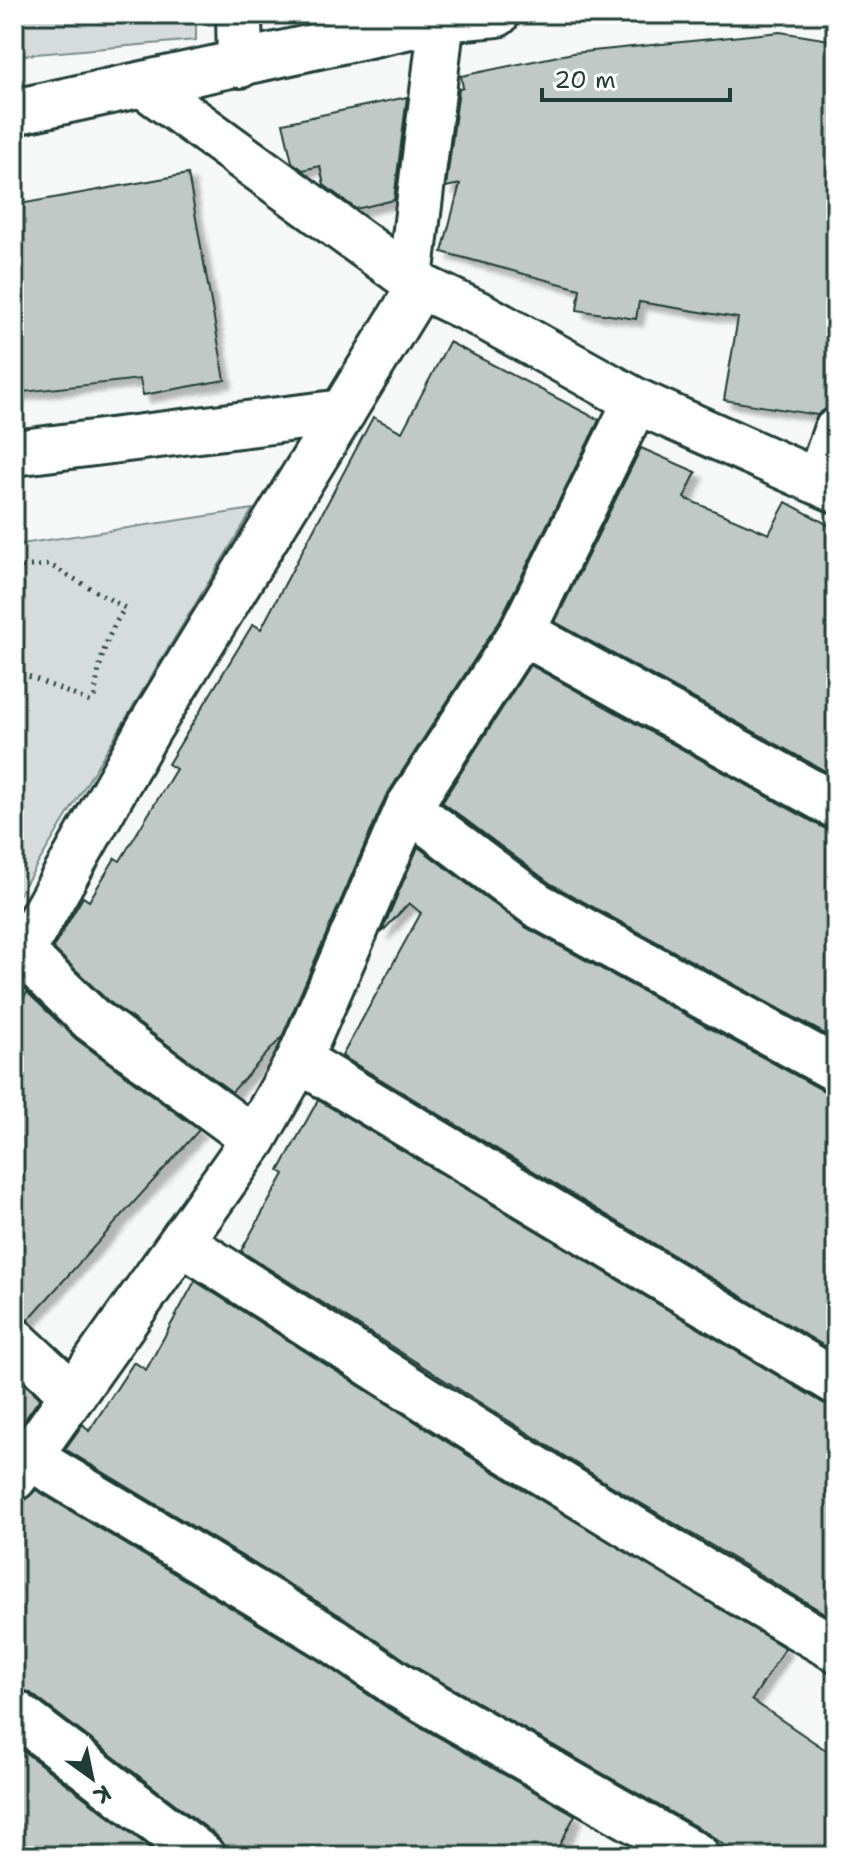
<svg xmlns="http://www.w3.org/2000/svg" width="850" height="1870" font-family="'Shantell Sans',sans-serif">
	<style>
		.park { fill: #d6dcdb; stroke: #7a8c88; stroke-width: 2 }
		.building { fill: #c0c9c6; stroke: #1f3d34; stroke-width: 2; filter: url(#shadow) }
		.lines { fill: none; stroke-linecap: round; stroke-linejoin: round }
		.minor-casing { stroke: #1f3d34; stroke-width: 50 }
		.secondary-casing { stroke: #1f3d34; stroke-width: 50 }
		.path { stroke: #1f3d34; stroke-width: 5; stroke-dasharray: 2 6; stroke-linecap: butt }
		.minor { stroke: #fff; stroke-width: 44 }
		.secondary { stroke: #fff; stroke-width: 44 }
	</style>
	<defs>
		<filter id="shadow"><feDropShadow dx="7" dy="7" stdDeviation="2" flood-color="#0004"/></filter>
	</defs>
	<rect width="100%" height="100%" fill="#f6f7f7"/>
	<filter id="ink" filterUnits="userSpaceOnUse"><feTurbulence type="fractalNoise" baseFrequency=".0125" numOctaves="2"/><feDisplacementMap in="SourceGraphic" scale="16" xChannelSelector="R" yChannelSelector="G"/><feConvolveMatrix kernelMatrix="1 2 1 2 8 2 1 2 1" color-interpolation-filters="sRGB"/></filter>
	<g filter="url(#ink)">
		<g class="park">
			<path d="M14,14H196V40L14,56Z"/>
			<path d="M253,509L14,903V545Z"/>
		</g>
		<g class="building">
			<path d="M780,32L836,41V357L827,408L817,415L724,400L738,318L639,302L636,319L577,310L580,289L442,252L460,184L446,187L459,89L463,88L461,76L573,53Z"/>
			<path d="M407,97L394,200L356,209L324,185L320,166L303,170L292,162L283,123Z"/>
			<path d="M188,174L225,380L143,395L140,379L14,393V205Z"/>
			<path d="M449,342L599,420L500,620L385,798L282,1037L232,1092L107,1000L53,948L83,897L89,901L115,858L120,861L176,769L168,764L253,624L261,629L373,417L402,432Z"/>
			<path d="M641,448L696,472L684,498L769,534L786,502L836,529V777L555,622Z"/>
			<path d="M530,665L824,828L836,831V1040L551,884L442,802Z"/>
			<path d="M418,847L525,927L824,1091L836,1094V1353L342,1056L421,913L409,903L381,933Z"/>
			<path d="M27,992L76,1039L199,1130L28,1320L14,1316V1015Z"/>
			<path d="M318,1100L823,1403L836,1407V1620L602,1480L241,1251L284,1174L279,1171Z"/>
			<path d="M195,1281L494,1472L785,1648L752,1700L836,1757V1856H739L709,1834L414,1666L346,1619L65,1449L83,1424L89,1431L134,1362L146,1370Z"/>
			<path d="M14,1374L40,1398L14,1435Z"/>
			<path d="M36,1490L319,1661L389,1709L575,1815L554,1856H226L217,1836L29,1692L14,1688V1503L25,1500Z"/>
			<path d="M14,1744L161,1856H14Z"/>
		</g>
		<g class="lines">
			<defs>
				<g id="minor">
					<path d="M239,14L240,65"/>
					<path d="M145,86L420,286L481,315L636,401L836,490"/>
					<path d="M410,278L442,19"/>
					<path d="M14,453L343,412"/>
					<path d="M819,480L836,431"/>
					<path d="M522,632L836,806"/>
					<path d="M408,808L537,905L836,1069"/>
					<path d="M14,949L22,952L91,1019L254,1139"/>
					<path d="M22,952L148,730L420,286"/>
					<path d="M299,1060L836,1382"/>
					<path d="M184,1244C399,1383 614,1521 836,1649"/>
					<path d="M14,1340L72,1394"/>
					<path d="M29,1457L333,1640L401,1687L697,1856"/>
					<path d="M14,1478L254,1139L299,1060L408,808L522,632L636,401"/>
					<path d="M14,1712L202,1856"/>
				</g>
				<path id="secondary" d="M14,112L442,19L497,14"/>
			</defs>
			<use href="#minor" class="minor-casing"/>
			<use href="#secondary" class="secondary-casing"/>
			<g class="path">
				<path d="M14,567L50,565L125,608C104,638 98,667 94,703"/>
				<path d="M14,670L93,703"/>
			</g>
			<use href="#minor" class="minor"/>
			<use href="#secondary" class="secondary"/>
		</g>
	</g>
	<rect width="850" height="1870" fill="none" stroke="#fff" stroke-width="48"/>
	<rect x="24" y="24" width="802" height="1822" fill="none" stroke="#1f3d34" stroke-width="3" filter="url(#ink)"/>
	<g transform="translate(92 1778) rotate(147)" stroke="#ffffff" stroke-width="6" paint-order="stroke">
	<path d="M0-6L14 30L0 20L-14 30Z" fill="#1f3d34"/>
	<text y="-12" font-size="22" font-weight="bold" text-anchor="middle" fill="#1f3d34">K</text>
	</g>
	<path d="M542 88v12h188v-12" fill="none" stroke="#1f3d34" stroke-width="4"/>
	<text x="554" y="88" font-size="24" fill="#1f3d34" stroke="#ffffff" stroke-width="6" paint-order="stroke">20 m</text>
</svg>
